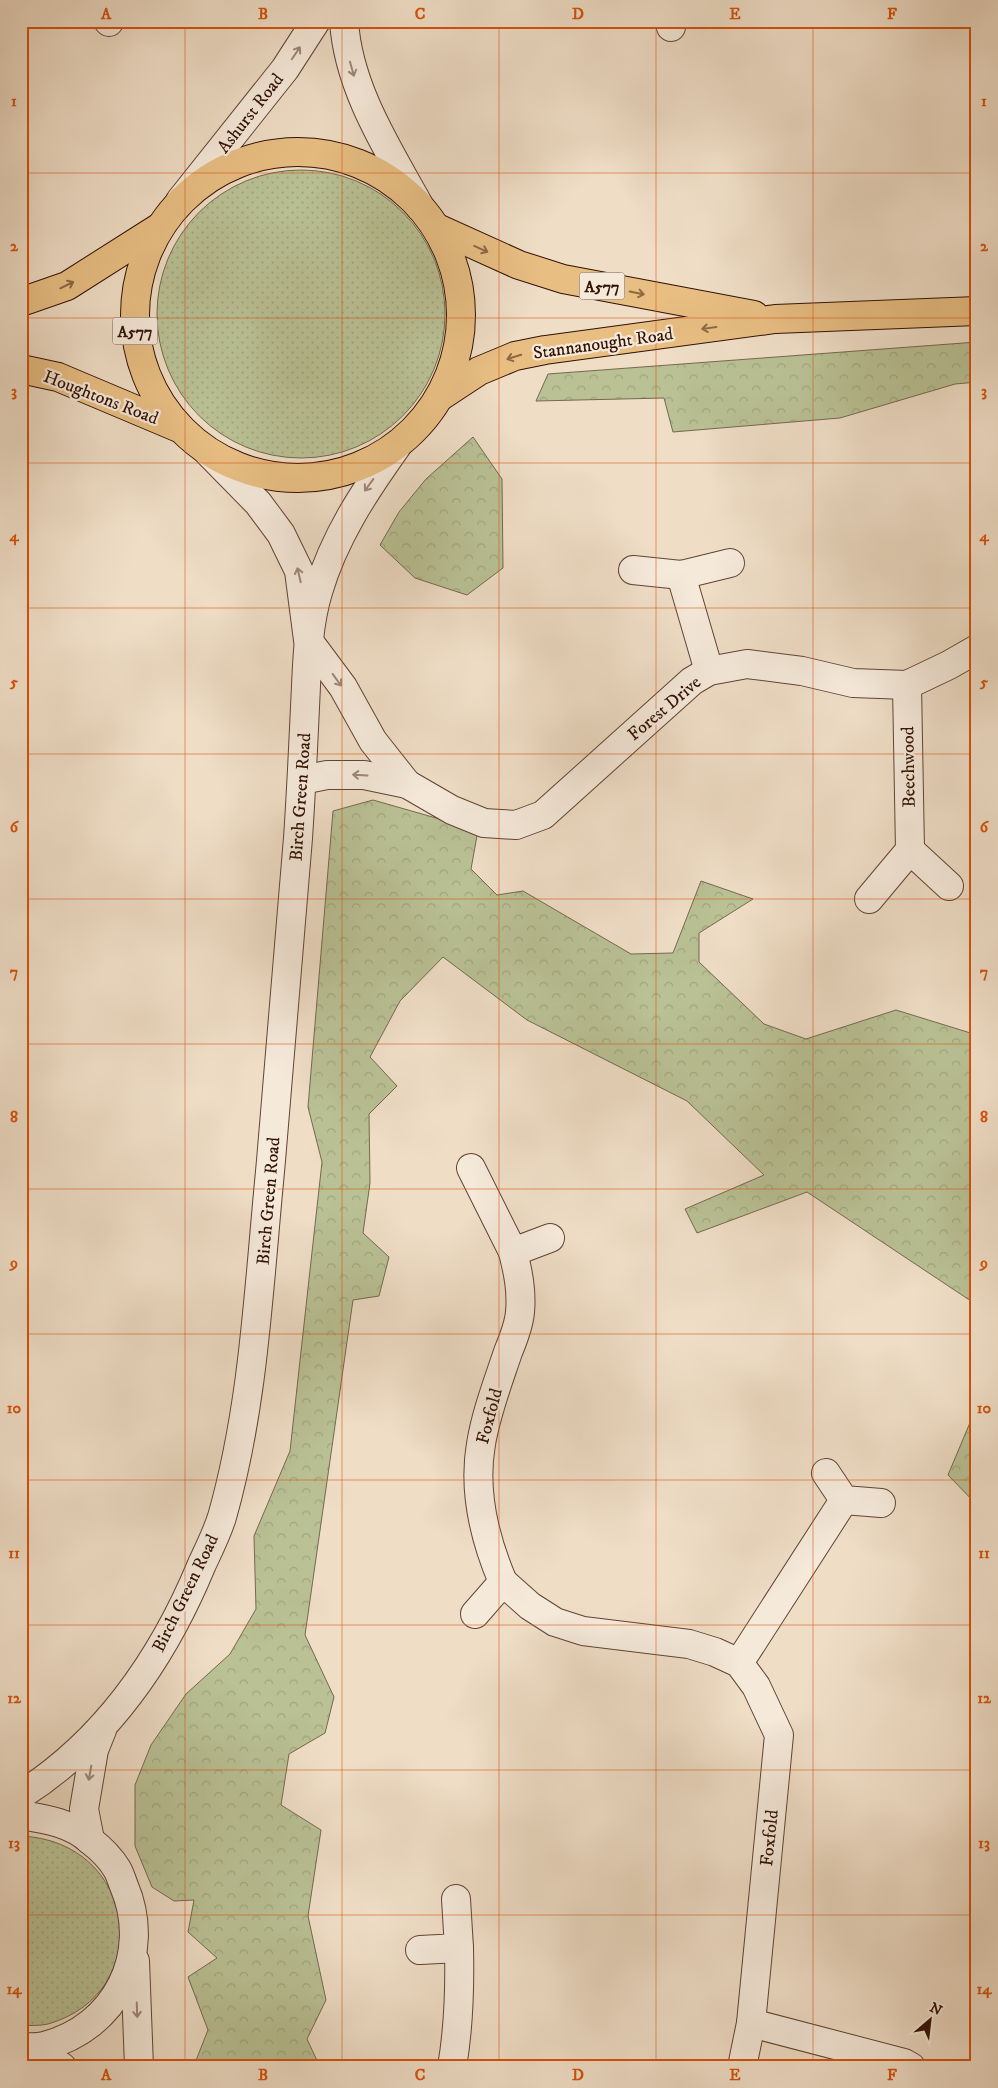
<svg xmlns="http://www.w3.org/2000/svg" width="998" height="2088" font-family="'IM FELL DW Pica',serif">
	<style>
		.grass { fill: url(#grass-dots); stroke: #75694c }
		.forest { fill: url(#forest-crowns); stroke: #75694c }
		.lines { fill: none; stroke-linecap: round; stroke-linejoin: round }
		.minor-casing { stroke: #604434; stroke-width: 30 }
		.major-casing { stroke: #311103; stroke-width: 30 }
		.minor { stroke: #f5e9da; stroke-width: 28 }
		.major { stroke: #e8be83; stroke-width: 28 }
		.oneway { stroke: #9d8879 }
		.oneway2 { stroke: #8c6843 }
		.grid { fill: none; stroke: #d6520b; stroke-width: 1; stroke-opacity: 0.55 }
		.labels { text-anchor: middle; stroke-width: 4.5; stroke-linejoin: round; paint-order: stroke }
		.shield { fill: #f5e9da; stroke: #6c5244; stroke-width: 1 }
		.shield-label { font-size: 16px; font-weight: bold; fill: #311103 }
		.street-label { font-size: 18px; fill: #311103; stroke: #f5e9da }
		.neatline { fill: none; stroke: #d6520b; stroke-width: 2 }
		.grid-label { font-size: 16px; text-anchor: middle; font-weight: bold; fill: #d6520b }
	</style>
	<defs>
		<pattern id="grass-dots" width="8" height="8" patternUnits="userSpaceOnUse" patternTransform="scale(1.25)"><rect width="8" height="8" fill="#b9c195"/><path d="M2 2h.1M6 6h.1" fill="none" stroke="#a0a57f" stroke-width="1.8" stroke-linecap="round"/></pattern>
		<pattern id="forest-crowns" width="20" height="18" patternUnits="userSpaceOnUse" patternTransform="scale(1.25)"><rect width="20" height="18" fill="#b9c195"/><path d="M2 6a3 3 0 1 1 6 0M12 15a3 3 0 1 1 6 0" fill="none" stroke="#a0a57f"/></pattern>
	</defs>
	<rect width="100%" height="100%" fill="#efddc6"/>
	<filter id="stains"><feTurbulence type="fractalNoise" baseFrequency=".004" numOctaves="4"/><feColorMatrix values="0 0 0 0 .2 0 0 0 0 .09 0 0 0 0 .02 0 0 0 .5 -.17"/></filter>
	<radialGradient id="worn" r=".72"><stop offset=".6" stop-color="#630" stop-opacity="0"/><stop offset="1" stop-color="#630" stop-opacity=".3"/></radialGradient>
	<g class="grass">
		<circle cx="301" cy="314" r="144"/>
		<path d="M21,1836C138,1841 157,1993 48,2024C40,2026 30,2025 21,2026Z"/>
	</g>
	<g class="forest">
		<path d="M977,342V382L955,384L840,418L673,432L664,398L536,401L548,374Z"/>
		<path d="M473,437L502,479L503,568L467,595L415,578L380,545L399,512L426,479Z"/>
		<path d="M373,800L478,830L471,869L497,895L523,891L631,954L673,953L701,881L753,899L699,933V962L764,1024L806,1039L896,1010L977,1035V1305L807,1192L697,1233L685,1209L764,1175L687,1101L527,1020L443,957L400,1001L370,1057L397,1086L369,1114L370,1183L363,1233L389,1257L379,1296L353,1300L305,1635L334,1697L325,1733L289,1754L281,1805L321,1830L308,1916L326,2000L307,2039L320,2067H195V2063L208,2030L188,1977L217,1958L188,1932L194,1900L174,1901L152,1887L135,1846V1785L151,1745L186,1694L230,1654L256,1609L254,1536L290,1451L322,1162L308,1107L333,811Z"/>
		<path d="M977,1406V1505L948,1475Z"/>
	</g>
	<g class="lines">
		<defs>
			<g id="minor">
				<path d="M108,21L109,22"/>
				<path d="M344,21C348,88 388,149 420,207"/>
				<path d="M669,21L671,27"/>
				<path d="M180,201L285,69L316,21"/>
				<path d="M207,451L258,503L281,534L299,571L308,640L343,687L373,741L407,784"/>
				<path d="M633,570L681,575L730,563"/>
				<path d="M681,575L709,671"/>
				<path d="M907,685L910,850"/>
				<path d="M302,780L327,775H364L407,784L452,810L484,823L516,825L543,815L692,681L709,671L747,664L802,671L853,683L907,685L949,665L977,649"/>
				<path d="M869,899L910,850L949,886"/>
				<path d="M471,1168L513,1252L550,1238"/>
				<path d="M826,1473L844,1500L881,1503"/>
				<path d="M503,1582L530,1606L555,1622L583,1631L689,1644L715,1652L739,1663L756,1686L779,1735L751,2023L742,2067"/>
				<path d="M475,1614L503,1582C485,1540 473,1490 481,1444C486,1413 498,1382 508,1352C513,1340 519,1325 520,1312C522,1291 518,1272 513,1252"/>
				<path d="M739,1663L844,1500"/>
				<path d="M21,1795C106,1741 164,1656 202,1564C209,1549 217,1533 222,1517C252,1412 258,1301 268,1193C279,1075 289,957 298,838C301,794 303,751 305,707C307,669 307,629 318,592C334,537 365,491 397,446"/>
				<path d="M21,1815C46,1819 72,1823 91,1841C100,1848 111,1859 117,1869C120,1874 122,1881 124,1886C153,1954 116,2028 44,2046C37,2048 28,2047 21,2047"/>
				<path d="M90,1840L84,1809L94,1750L102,1730"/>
				<path d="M420,1950L459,1948L456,1899"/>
				<path d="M135,1961L139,2067"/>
				<path d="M751,2023L904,2063L911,2067"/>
				<path d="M21,2053L56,2063L62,2067"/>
				<path d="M452,2067C459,2026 460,1989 459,1948"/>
			</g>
			<g id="major">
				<circle cx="298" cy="315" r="163"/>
				<path d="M437,228L519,265L563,279L754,315"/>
				<path d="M21,302L67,286L160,227"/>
				<path d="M21,369L58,377L179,428"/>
				<path d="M441,396L479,371L515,356L545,350L775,319L977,311"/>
			</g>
		</defs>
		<use href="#minor" class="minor-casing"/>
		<use href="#major" class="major-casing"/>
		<use href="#minor" class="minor"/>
		<use href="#major" class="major"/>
	</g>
	<defs><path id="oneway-shaft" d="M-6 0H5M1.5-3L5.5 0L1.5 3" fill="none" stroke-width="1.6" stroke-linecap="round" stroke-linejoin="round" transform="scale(1.25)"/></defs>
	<g class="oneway">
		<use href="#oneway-shaft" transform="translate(296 53) rotate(-56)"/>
		<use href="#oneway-shaft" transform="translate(352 69) rotate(74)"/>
		<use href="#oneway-shaft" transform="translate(369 485) rotate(126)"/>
		<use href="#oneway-shaft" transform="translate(299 575) rotate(-103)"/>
		<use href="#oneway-shaft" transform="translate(337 680) rotate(54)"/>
		<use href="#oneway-shaft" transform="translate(360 775) rotate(-177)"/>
		<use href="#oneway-shaft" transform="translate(90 1773) rotate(100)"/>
		<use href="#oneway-shaft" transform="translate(137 2010) rotate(88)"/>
	</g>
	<g class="oneway2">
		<use href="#oneway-shaft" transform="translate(481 249) rotate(24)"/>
		<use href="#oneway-shaft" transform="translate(67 285) rotate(-26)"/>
		<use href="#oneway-shaft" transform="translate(637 293) rotate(11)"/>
		<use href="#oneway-shaft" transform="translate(709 328) rotate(172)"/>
		<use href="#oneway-shaft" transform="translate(514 357) rotate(163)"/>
	</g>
	<path class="grid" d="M185,21V2067M342,21V2067M499,21V2067M656,21V2067M813,21V2067M21,173H977M21,318H977M21,463H977M21,608H977M21,754H977M21,899H977M21,1044H977M21,1189H977M21,1334H977M21,1480H977M21,1625H977M21,1770H977M21,1915H977"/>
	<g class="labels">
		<g class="shield">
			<rect x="579.5" y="272.5" width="45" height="27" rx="4"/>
			<rect x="112.5" y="317.5" width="45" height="27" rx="4"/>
		</g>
		<g class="shield-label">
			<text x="602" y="292">A577</text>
			<text x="135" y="337">A577</text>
		</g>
		<g class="street-label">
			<text transform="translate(250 113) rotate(-52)" y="6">Ashurst Road</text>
			<text transform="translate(603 343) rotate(-8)" y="6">Stannanought Road</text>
			<text transform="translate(101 397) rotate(21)" y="6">Houghtons Road</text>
			<text transform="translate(664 708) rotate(-40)" y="6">Forest Drive</text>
			<text transform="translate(908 767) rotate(-91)" y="6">Beechwood</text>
			<text transform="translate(300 797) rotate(-86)" y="6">Birch Green Road</text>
			<text transform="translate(268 1201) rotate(-85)" y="6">Birch Green Road</text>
			<text transform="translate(489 1416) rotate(-75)" y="6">Foxfold</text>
			<text transform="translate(185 1593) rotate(-64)" y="6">Birch Green Road</text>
			<text transform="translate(769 1838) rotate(-84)" y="6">Foxfold</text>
		</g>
	</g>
	<rect width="998" height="2088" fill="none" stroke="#efddc6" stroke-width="55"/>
	<g transform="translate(930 2020) rotate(28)" stroke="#f5e9da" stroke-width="4" paint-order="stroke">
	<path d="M0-4L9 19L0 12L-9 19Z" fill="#311103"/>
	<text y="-8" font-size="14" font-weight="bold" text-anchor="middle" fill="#311103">N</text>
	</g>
	<rect x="28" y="28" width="942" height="2032" class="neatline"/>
	<g class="grid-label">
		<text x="106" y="19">A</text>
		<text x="263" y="19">B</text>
		<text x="420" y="19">C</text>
		<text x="578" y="19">D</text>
		<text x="735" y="19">E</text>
		<text x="892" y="19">F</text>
		<text x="14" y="106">1</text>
		<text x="984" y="106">1</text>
		<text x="14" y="251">2</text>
		<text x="984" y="251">2</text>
		<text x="14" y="396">3</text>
		<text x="984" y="396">3</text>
		<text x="14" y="541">4</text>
		<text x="984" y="541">4</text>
		<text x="14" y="687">5</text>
		<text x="984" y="687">5</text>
		<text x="14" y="832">6</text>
		<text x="984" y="832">6</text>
		<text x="14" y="977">7</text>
		<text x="984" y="977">7</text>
		<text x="14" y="1122">8</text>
		<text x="984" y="1122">8</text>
		<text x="14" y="1268">9</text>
		<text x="984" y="1268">9</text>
		<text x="14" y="1413">10</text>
		<text x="984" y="1413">10</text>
		<text x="14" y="1558">11</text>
		<text x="984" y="1558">11</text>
		<text x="14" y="1703">12</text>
		<text x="984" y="1703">12</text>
		<text x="14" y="1848">13</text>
		<text x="984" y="1848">13</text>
		<text x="14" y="1994">14</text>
		<text x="984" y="1994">14</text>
		<text x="106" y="2080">A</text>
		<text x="263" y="2080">B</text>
		<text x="420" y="2080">C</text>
		<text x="578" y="2080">D</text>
		<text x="735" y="2080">E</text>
		<text x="892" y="2080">F</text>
	</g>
	<rect width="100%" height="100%" filter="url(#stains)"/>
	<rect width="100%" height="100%" fill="url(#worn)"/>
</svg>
